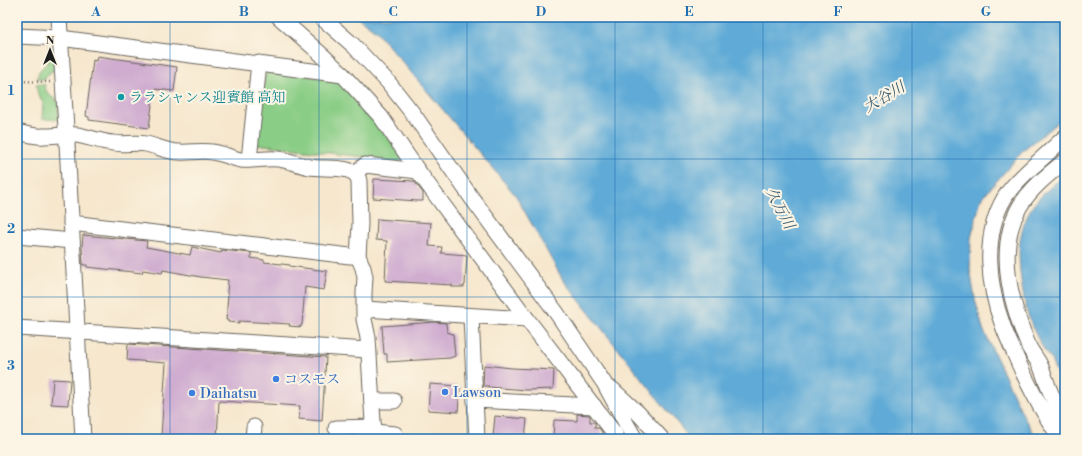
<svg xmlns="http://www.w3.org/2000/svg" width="1082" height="456" font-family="'Libre Bodoni','Noto Serif JP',serif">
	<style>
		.green { fill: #8acd86; stroke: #537451 }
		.water { fill: #5faad7; stroke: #3e637a }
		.building { fill: #cfacd0 }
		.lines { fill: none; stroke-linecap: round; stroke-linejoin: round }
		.minor-casing { stroke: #68635a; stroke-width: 17 }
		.path { stroke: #68635a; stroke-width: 2.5; stroke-dasharray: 1 3; stroke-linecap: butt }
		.minor { stroke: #fff; stroke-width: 15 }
		.grid { fill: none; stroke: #1f6fb2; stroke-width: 1; stroke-opacity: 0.55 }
		.culture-dot { fill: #0f9aa8; stroke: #fcf5e5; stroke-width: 1.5 }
		.shop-dot { fill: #3f7fe0; stroke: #fcf5e5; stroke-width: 1.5 }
		.labels { text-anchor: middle; stroke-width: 4; stroke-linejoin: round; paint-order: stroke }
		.culture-label { font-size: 14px; fill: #0d838f; stroke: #fcf5e5; text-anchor: start }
		.shop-label { font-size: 14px; fill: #366cbe; stroke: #fcf5e5; text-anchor: start }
		.water-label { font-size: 15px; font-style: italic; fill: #3a5c70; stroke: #fcf5e5 }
		.neatline { fill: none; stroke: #1f6fb2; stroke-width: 1.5 }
		.grid-label { font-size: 13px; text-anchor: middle; font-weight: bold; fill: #1f6fb2 }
	</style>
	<rect width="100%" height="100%" fill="#fcf5e5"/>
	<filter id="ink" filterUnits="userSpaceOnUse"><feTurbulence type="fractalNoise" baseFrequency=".025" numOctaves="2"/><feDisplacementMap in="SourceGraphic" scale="8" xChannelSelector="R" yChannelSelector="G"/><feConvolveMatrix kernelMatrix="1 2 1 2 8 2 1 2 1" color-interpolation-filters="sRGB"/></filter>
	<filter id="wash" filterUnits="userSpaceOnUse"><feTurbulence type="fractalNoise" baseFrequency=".012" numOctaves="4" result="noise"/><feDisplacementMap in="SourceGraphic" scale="16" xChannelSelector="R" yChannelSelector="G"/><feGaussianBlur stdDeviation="0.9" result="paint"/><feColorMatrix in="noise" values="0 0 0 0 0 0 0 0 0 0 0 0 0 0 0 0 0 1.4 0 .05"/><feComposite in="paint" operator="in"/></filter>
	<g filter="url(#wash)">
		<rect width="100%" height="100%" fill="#f6e7cd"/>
		<g class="green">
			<path d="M49,45C57,49 55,60 56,69L49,73L45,79H37C38,71 42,67 48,63Z"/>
			<path d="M270,71L338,80L367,110L402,157L399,163L371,158L256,144L265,75Z"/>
			<path d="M36,84L45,85C45,93 51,97 58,101L59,120L42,119L43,102L38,94Z"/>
		</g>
		<g class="water">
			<path d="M357,17H1065V116L1023,151L981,199L971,238L970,269L975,299L983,329L1025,419L1037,439H690L563,280L516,196L376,31Z"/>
			<path d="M1065,175V391L1052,363V360C1042,350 1029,322 1026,308C1022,291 1017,259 1020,241C1021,232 1025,221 1029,212C1037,197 1052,186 1065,175Z"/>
		</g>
		<g id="blocks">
			<g class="building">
				<path d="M97,56L177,67L174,91L154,89L149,128L89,120V117L86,116L93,60L96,61Z"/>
				<path d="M374,179L414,181L423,193V201H418L373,198Z"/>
				<path d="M377,219L431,223L429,246L442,247L441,253L467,255L465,285H464V287H452V285L385,281L387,241L376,240Z"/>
				<path d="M83,235L147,241L146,247L190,255L192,247L221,253L222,250L251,253V258L264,260V262L290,265L289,266L327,271L324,290L305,287L302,325H301V327L289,326L290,324L239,321V323L228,322V320H226L228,295L227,293L228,280L201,277L163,270L162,273L143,270L142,273L87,267V265H83L82,249Z"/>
				<path d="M434,322L446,323L447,332L453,334L455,356L450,358L387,362V354H384L382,326Z"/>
				<path d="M128,344L326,357L322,421L299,419L300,406L219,401L217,439L161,436L166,363L127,360Z"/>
				<path d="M484,365L512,368L554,370L553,389L527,390L488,387L489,386H483Z"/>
				<path d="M53,379L70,380L68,405L51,404Z"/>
				<path d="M430,384L460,386L458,412L428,410Z"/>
				<path d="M577,414L589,415L590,416V422H595V428H599L602,432V439H553L554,420L577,421Z"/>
				<path d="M495,416L527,419L525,439L493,437Z"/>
			</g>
		</g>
	</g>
	<g filter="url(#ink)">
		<use href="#blocks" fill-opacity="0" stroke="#68635a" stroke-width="1"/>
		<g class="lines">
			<defs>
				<g id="minor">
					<path d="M59,17L67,144L83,439"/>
					<path d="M279,17L322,55L343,75L381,117L418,171"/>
					<path d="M321,17L353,45L388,82L414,115L471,197L556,312L604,383L622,416L635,439"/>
					<path d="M17,36L60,38L343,75"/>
					<path d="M17,132C26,134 35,137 44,136C55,136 66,134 77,135C89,137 101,142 113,143C124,145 135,142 146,144C157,146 167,152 179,152C190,153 201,150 212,152C222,153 231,158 241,160C253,161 265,158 278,159C289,160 299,165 310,167C323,170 356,163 359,181L360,224L358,256L363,268L365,277L364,293V319L368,338L374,439"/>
					<path d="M249,160L259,63"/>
					<path d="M1065,161C1049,174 1032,187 1020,206C995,249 1011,304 1029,347C1032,353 1037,359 1040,365C1044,373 1046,382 1050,391C1055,404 1061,417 1065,430"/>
					<path d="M355,173L365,165L418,171L527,319L615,434L612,439"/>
					<path d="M71,223L350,256H358"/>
					<path d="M17,236L72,241"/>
					<path d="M364,309L527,319"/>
					<path d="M471,317L477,439"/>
					<path d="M17,328L368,350"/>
					<path d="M612,389L639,414L662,439"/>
					<path d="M475,400L594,406"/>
					<path d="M372,401H394"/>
					<path d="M336,428L374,427"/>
					<path d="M374,432L395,434"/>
					<path d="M253,439L254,427"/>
					<path d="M1061,439C1043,414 1028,385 1016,357C1012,347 1007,337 1003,326C988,286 982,235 1005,197C1012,185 1022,177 1031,168C1043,158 1054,147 1065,137"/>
				</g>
			</defs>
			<use href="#minor" class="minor-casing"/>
			<path class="path" d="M17,81L50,82"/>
			<use href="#minor" class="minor"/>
		</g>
	</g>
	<path class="grid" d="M170,17V439M319,17V439M467,17V439M615,17V439M763,17V439M912,17V439M17,159H1065M17,297H1065"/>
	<circle class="culture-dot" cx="121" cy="97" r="4"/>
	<g class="shop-dot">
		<circle cx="276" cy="379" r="4"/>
		<circle cx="445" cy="392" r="4"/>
		<circle cx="192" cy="393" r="4"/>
	</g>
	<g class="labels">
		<g class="culture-label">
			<text x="129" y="102">ララシャンス迎賓館 高知</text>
		</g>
		<g class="shop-label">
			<text x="284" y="384">コスモス</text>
			<text x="453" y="397">Lawson</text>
			<text x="200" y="398">Daihatsu</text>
		</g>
		<g class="water-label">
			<text transform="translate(884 97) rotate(-31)" y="5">大谷川</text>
			<text transform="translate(780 208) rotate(62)" y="5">久万川</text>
		</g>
	</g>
	<rect width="1082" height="456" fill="none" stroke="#fcf5e5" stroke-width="44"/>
	<g transform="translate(50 50)" stroke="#fcf5e5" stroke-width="3" paint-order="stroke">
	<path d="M0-3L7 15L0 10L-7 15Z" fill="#1c1c1c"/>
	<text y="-6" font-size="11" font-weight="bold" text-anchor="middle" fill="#1c1c1c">N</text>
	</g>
	<rect x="22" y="22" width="1038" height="412" class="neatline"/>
	<g class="grid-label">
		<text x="96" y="16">A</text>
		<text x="244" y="16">B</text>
		<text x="393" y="16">C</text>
		<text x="541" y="16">D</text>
		<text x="689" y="16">E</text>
		<text x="838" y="16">F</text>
		<text x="986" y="16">G</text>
		<text x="11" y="95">1</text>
		<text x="11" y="233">2</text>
		<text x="11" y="370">3</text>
	</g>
</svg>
